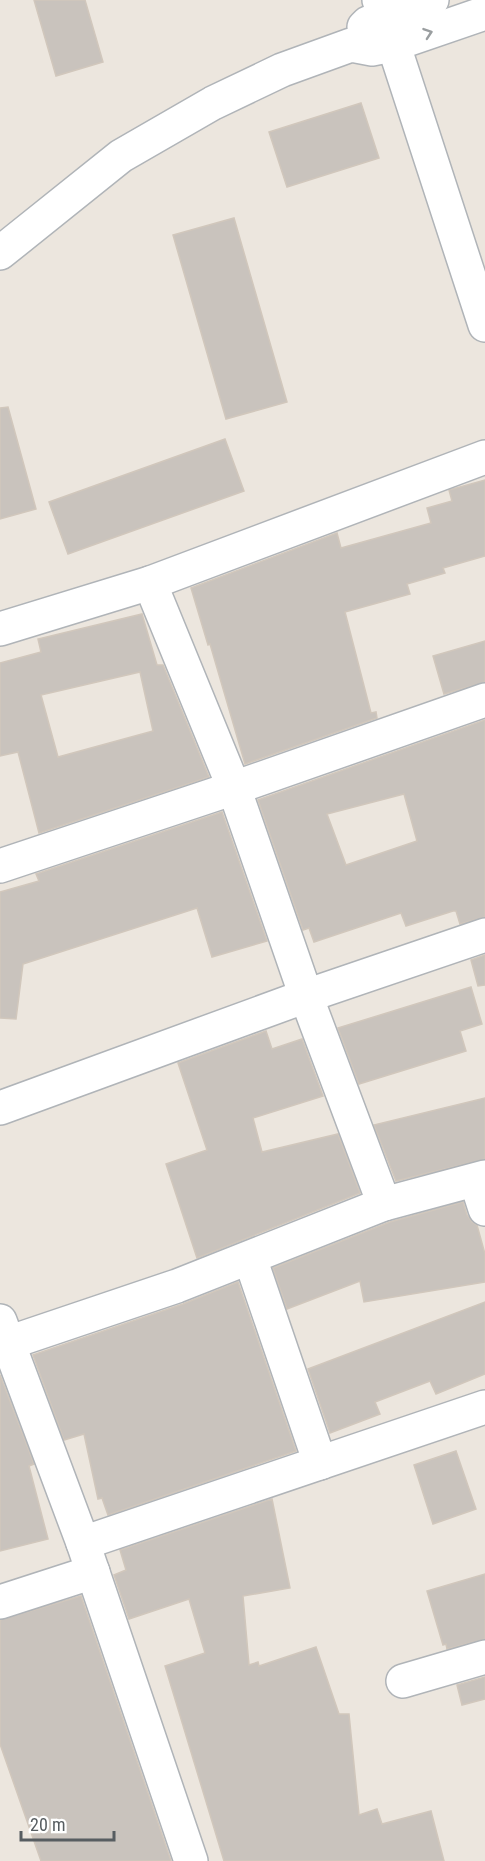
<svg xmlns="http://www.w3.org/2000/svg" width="485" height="1861" font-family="'Roboto Condensed',sans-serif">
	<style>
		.building { fill: #c9c3bd; stroke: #d1c7bc; stroke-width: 1.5; fill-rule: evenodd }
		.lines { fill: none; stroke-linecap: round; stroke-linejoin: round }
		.minor-casing { stroke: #b0b4b8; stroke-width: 36 }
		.minor { stroke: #fff; stroke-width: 33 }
		.oneway { stroke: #9a9ea0 }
	</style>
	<rect width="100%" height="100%" fill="#ece6de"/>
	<g class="building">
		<path d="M34,0H85L103,62L56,76Z"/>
		<path d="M361,103L379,158L287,187L269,132Z"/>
		<path d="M234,218L287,402L226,419L173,235Z"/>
		<path d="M8,407L36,509L0,519V408Z"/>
		<path d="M225,439L244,491L68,554L49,502Z"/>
		<path d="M485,480V556L443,568L445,573L407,584L410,594L345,612L371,713L376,712L377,718L245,764L210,644L208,645L191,588L337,533L341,548L431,523L427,508L452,501L449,490Z"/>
		<path d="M142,614L157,665H163L209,777L39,833L18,752L0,756V663L41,652L38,639ZM140,672L153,731L58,757L41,695Z"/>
		<path d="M485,641V682L444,694L433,656Z"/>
		<path d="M485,720V917L460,924L456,911H453L406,926L401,913L314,942L309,928L303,930L258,800ZM404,794L417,841L346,865L327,814Z"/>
		<path d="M222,812L267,941L212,957L197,908L23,964L16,1019L0,1018V892L39,881L36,874Z"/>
		<path d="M485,955V985L478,986L471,960Z"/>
		<path d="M471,987L482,1024L460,1031L466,1051L359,1084L338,1028Z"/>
		<path d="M266,1031L272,1049L302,1039L323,1096L253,1118L262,1152L338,1134L360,1193L197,1258L166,1164L207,1150L178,1063Z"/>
		<path d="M485,1098V1159L396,1181L374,1125Z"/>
		<path d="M463,1202L467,1215L472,1222L477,1225L485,1254V1282L364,1302L360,1281L287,1309L273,1268L390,1222Z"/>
		<path d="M238,1282L296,1451L108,1515L102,1498L98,1499L84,1434L64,1440L33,1355L183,1304Z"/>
		<path d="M485,1302V1374L436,1394L430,1381L375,1402L380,1414L330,1433L308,1369Z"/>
		<path d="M0,1375L34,1464L29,1466L48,1539L0,1551Z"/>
		<path d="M456,1451L476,1509L433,1524L414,1465Z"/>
		<path d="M272,1499L290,1588L243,1596L249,1665L258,1662L259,1666L316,1647L339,1714H349L359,1815L377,1809L382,1824L431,1811L444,1861H224L165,1666L205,1653L189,1599L129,1619L114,1575L126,1570L120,1550Z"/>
		<path d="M485,1574V1639L447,1649L446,1644L443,1645L427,1591Z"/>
		<path d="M81,1596L171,1861H41L0,1744V1620Z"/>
		<path d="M485,1677V1699L462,1705L457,1685Z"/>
	</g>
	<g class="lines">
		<defs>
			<g id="minor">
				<path d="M379,0L485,325"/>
				<path d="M364,27L368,23L432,0"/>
				<path d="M0,253L121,156L213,103L282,70L351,45L372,49L392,45L485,13"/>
				<path d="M150,583L234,788L306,996L384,1204"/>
				<path d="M0,629L150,583L485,457"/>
				<path d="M0,866L234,788L485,700"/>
				<path d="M0,1108L306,996L485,935"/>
				<path d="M476,1181L485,1209"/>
				<path d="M250,1258L320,1463"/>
				<path d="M0,1321L83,1543L191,1861"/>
				<path d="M8,1343L177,1286L384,1204L485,1177"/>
				<path d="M83,1543L485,1407"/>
				<path d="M0,1602L93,1572"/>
				<path d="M403,1681L485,1657"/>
			</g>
		</defs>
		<use href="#minor" class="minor-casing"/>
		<use href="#minor" class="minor"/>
	</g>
	<defs><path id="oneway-chevron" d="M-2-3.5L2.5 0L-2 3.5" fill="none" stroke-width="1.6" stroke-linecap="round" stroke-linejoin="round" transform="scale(1.5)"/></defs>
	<use class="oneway" href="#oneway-chevron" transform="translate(428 33) rotate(-19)"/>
	<path d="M21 1831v9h93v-9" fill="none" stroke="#575d61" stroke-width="3"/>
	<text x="30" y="1831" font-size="18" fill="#575d61" stroke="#ffffff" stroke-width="4.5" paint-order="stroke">20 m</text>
</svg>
